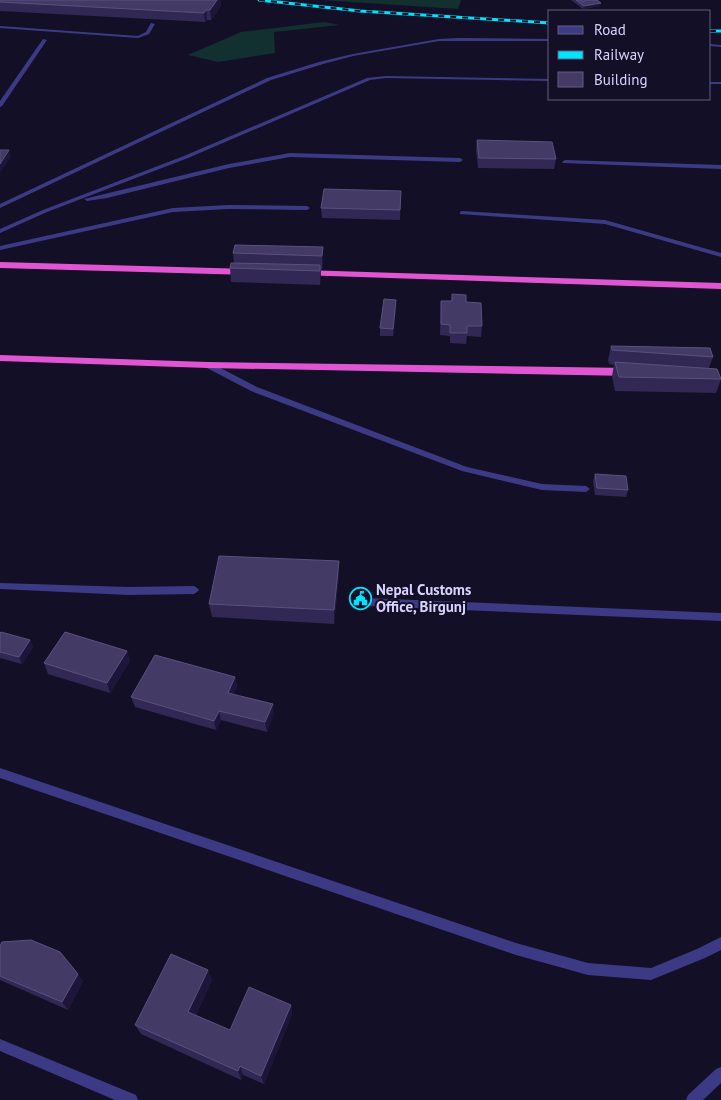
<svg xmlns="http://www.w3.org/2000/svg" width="721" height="1100" font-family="'PT Sans',sans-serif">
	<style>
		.green { fill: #12302f }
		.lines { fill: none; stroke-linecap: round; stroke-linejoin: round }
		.service { fill: #3d3a85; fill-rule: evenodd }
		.minor { fill: #3d3a85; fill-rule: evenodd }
		.trunk { fill: #e055d1; fill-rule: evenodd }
		.rail-casing { stroke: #00e5ff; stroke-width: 3 }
		.rail { stroke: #130f26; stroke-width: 2; stroke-dasharray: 6; stroke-linecap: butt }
		.wall { fill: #312854 }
		.shaded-wall { fill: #1d163a }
		.building { fill: #433a66; stroke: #5a527e }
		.labels { text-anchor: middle; stroke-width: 4; stroke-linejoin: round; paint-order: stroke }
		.poi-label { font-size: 15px; font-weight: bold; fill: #d9d4ff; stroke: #130f26; text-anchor: start }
	</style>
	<rect width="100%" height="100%" fill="#130f26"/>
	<g class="green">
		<path d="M321,0H461L458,9Z"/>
		<path d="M324,22L340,25L274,32L275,53L218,62L188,55L241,32Z"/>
	</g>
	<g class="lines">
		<g class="service">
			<path d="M151,23L155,24L149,34L138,38L0,28V26L138,36L146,32Z"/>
			<path d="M459,38L550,39V41H439L353,56L323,64L271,80L0,208V204L267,78L319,62L353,54L439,39Z"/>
			<path d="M43,39L47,40L2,106L0,107V101Z"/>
			<path d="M710,44L721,45V47L710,46Z"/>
			<path d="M386,76L550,79V81L386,78L370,80L188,158L47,212L0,233V229L43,210L184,156L367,78Z"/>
			<rect x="710" y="82" width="11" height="2"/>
			<path d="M290,153L460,158L463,160L460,162L290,157L229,168L107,198L87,201L84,199L229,164Z"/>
			<path d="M565,160L721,165V169L563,163L562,162Z"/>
			<path d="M228,205L307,206L310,208L307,210L228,209L173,212L0,250V246L173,208Z"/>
			<path d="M462,211L605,220L721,253V257L605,224L460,214V212Z"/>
			<path d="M205,363H211L257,387L467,467L542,484L586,486L590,489L586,492L542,490L462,471L251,391L205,367Z"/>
			<path d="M0,583L128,587L194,586L197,588L199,590L197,592L194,594L128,595L0,589Z"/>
			<path d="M366,598L721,613V621L366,606L363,605L361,602L363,599Z"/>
			<path d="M0,768L516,943L588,963L651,968L697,949L721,937V950L705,958L651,980L588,975L516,955L0,778Z"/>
			<path d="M0,1039L136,1095L138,1100H115L0,1051Z"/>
			<path d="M721,1067V1083L703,1100H686L688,1095L716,1069Z"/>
		</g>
		<path class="minor" d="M579,0H585L586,1L583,3Z"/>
		<g class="trunk">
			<path d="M0,262L249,269L254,272L249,275L0,268Z"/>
			<path d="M303,270L721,283V289L299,275V271Z"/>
			<path d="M0,355L208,362L630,368L636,372L630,376L208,368L0,361Z"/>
		</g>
		<defs>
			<g id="rail">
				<path d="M259,0L360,11L550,23"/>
				<path d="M710,31H721"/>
			</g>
		</defs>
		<use href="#rail" class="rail-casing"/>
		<use href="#rail" class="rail"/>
	</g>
	<g class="wall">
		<path d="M0,0H220L221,6L211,20H207L205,22L0,11Z"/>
		<path d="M571,0H581L583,2L600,6L583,9Z"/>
		<path d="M477,140L556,159L554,169L478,168L476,150Z"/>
		<path d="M401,191L400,220L322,218L321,208Z"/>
		<path d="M323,247V261L322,270L321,269L320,285L231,282L230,268L234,263L233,253Z"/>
		<path d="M452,294L466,302L482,326L481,337L467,336L466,344L450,343V336L440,335L441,301H451Z"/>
		<path d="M396,307L393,336H380V328Z"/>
		<path d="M611,346L713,357L709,368L721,379L716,393L615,391L612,376L614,365L609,364L608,360Z"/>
		<path d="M595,474L628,490L626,497L595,495L593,481Z"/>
		<path d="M339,576L334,624L212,617L209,604Z"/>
		<path d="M0,633L30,640L33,647L22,664L0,658Z"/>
		<path d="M127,651L130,661L110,693L48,674L44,663Z"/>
		<path d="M235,677L237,687L233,694L274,713L267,732L221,720L216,730L135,707L131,697Z"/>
		<path d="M0,946L83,981L68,1010L0,980Z"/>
		<path d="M208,970L212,980L196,1015L230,1030L291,1005L292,1014L264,1084L243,1075L241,1080L141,1034L135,1025Z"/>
	</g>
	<g class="shaded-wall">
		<path d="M217,0H220L221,6L211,20L210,10Z"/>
		<path d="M601,3L600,6L583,9L584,6Z"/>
		<path d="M206,10L207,20L205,22L204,13Z"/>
		<path d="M9,150L11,157L0,173V164Z"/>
		<path d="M323,247V261L322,270V256Z"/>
		<path d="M320,265L321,279L320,285Z"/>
		<path d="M339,561V576L334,624V610Z"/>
		<path d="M30,640L33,647L22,664L19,657Z"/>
		<path d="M127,651L130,661L110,693L107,683Z"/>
		<path d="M235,677L237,687L229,702L228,693Z"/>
		<path d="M273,704L274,713L267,732L265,722Z"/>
		<path d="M219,711L221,720L216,730L214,721Z"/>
		<path d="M208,970L212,980L193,1021L188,1012Z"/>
		<path d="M78,974L83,981L68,1010L62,1002Z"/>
		<path d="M291,1005L292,1014L264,1084L261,1076Z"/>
		<path d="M240,1066L243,1075L241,1080L238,1071Z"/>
	</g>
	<g class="building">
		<path d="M0,0H217L210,10H206L204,13L0,2Z"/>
		<path d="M576,0H581L583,2L586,0H597L601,3L584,6Z"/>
		<path d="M477,140L552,142L556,159L479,158Z"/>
		<path d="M0,150H9L0,164Z"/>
		<path d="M324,189L401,191L400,210L321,208Z"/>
		<path d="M235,245L323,247L322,256L233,253Z"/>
		<path d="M231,263L320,265V271L230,268Z"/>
		<path d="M452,294L466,295V302L481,303L482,326H467V333H450V325L441,324V301H452Z"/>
		<path d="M384,299L396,300L393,329L380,328Z"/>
		<path d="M611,346L710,348L713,357L612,350Z"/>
		<path d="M615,362L717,369L721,379L619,377Z"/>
		<path d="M595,474L626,476L628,490L597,488Z"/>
		<path d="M219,556L339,561L334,610L209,604Z"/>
		<path d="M1,632L30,640L19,657L0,652V633Z"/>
		<path d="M65,632L127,651L107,683L44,663Z"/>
		<path d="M155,655L235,677L228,693L273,704L265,722L219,711L214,721L131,697Z"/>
		<path d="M31,940L60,952L78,974L62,1002L0,976V946L2,942Z"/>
		<path d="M171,954L208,970L188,1012L230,1030L249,987L291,1005L261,1076L240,1066L238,1071L135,1025Z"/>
	</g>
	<defs>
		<symbol id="civic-ring" viewBox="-11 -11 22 22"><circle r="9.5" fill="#130f26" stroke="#00e5ff" stroke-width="1.5"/><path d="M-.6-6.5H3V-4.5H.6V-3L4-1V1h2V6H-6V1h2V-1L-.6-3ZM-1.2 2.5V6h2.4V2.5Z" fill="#00e5ff"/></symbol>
	</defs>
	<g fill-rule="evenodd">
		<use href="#civic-ring" x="348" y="586" width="25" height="25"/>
	</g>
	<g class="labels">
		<g class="poi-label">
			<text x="376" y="595">Nepal Customs<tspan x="376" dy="17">Office, Birgunj</tspan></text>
		</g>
	</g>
	<rect x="548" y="10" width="162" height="90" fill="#130f26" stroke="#625e7d"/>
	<rect x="558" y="26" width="25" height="8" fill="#3d3a85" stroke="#625e7d"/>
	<text x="594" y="35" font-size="15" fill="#d9d4ff">Road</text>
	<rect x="558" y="51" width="25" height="8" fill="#00e5ff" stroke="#625e7d"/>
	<text x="594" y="60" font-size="15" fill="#d9d4ff">Railway</text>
	<rect x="558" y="72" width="25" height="15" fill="#433a66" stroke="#625e7d"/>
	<text x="594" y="85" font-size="15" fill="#d9d4ff">Building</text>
</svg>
